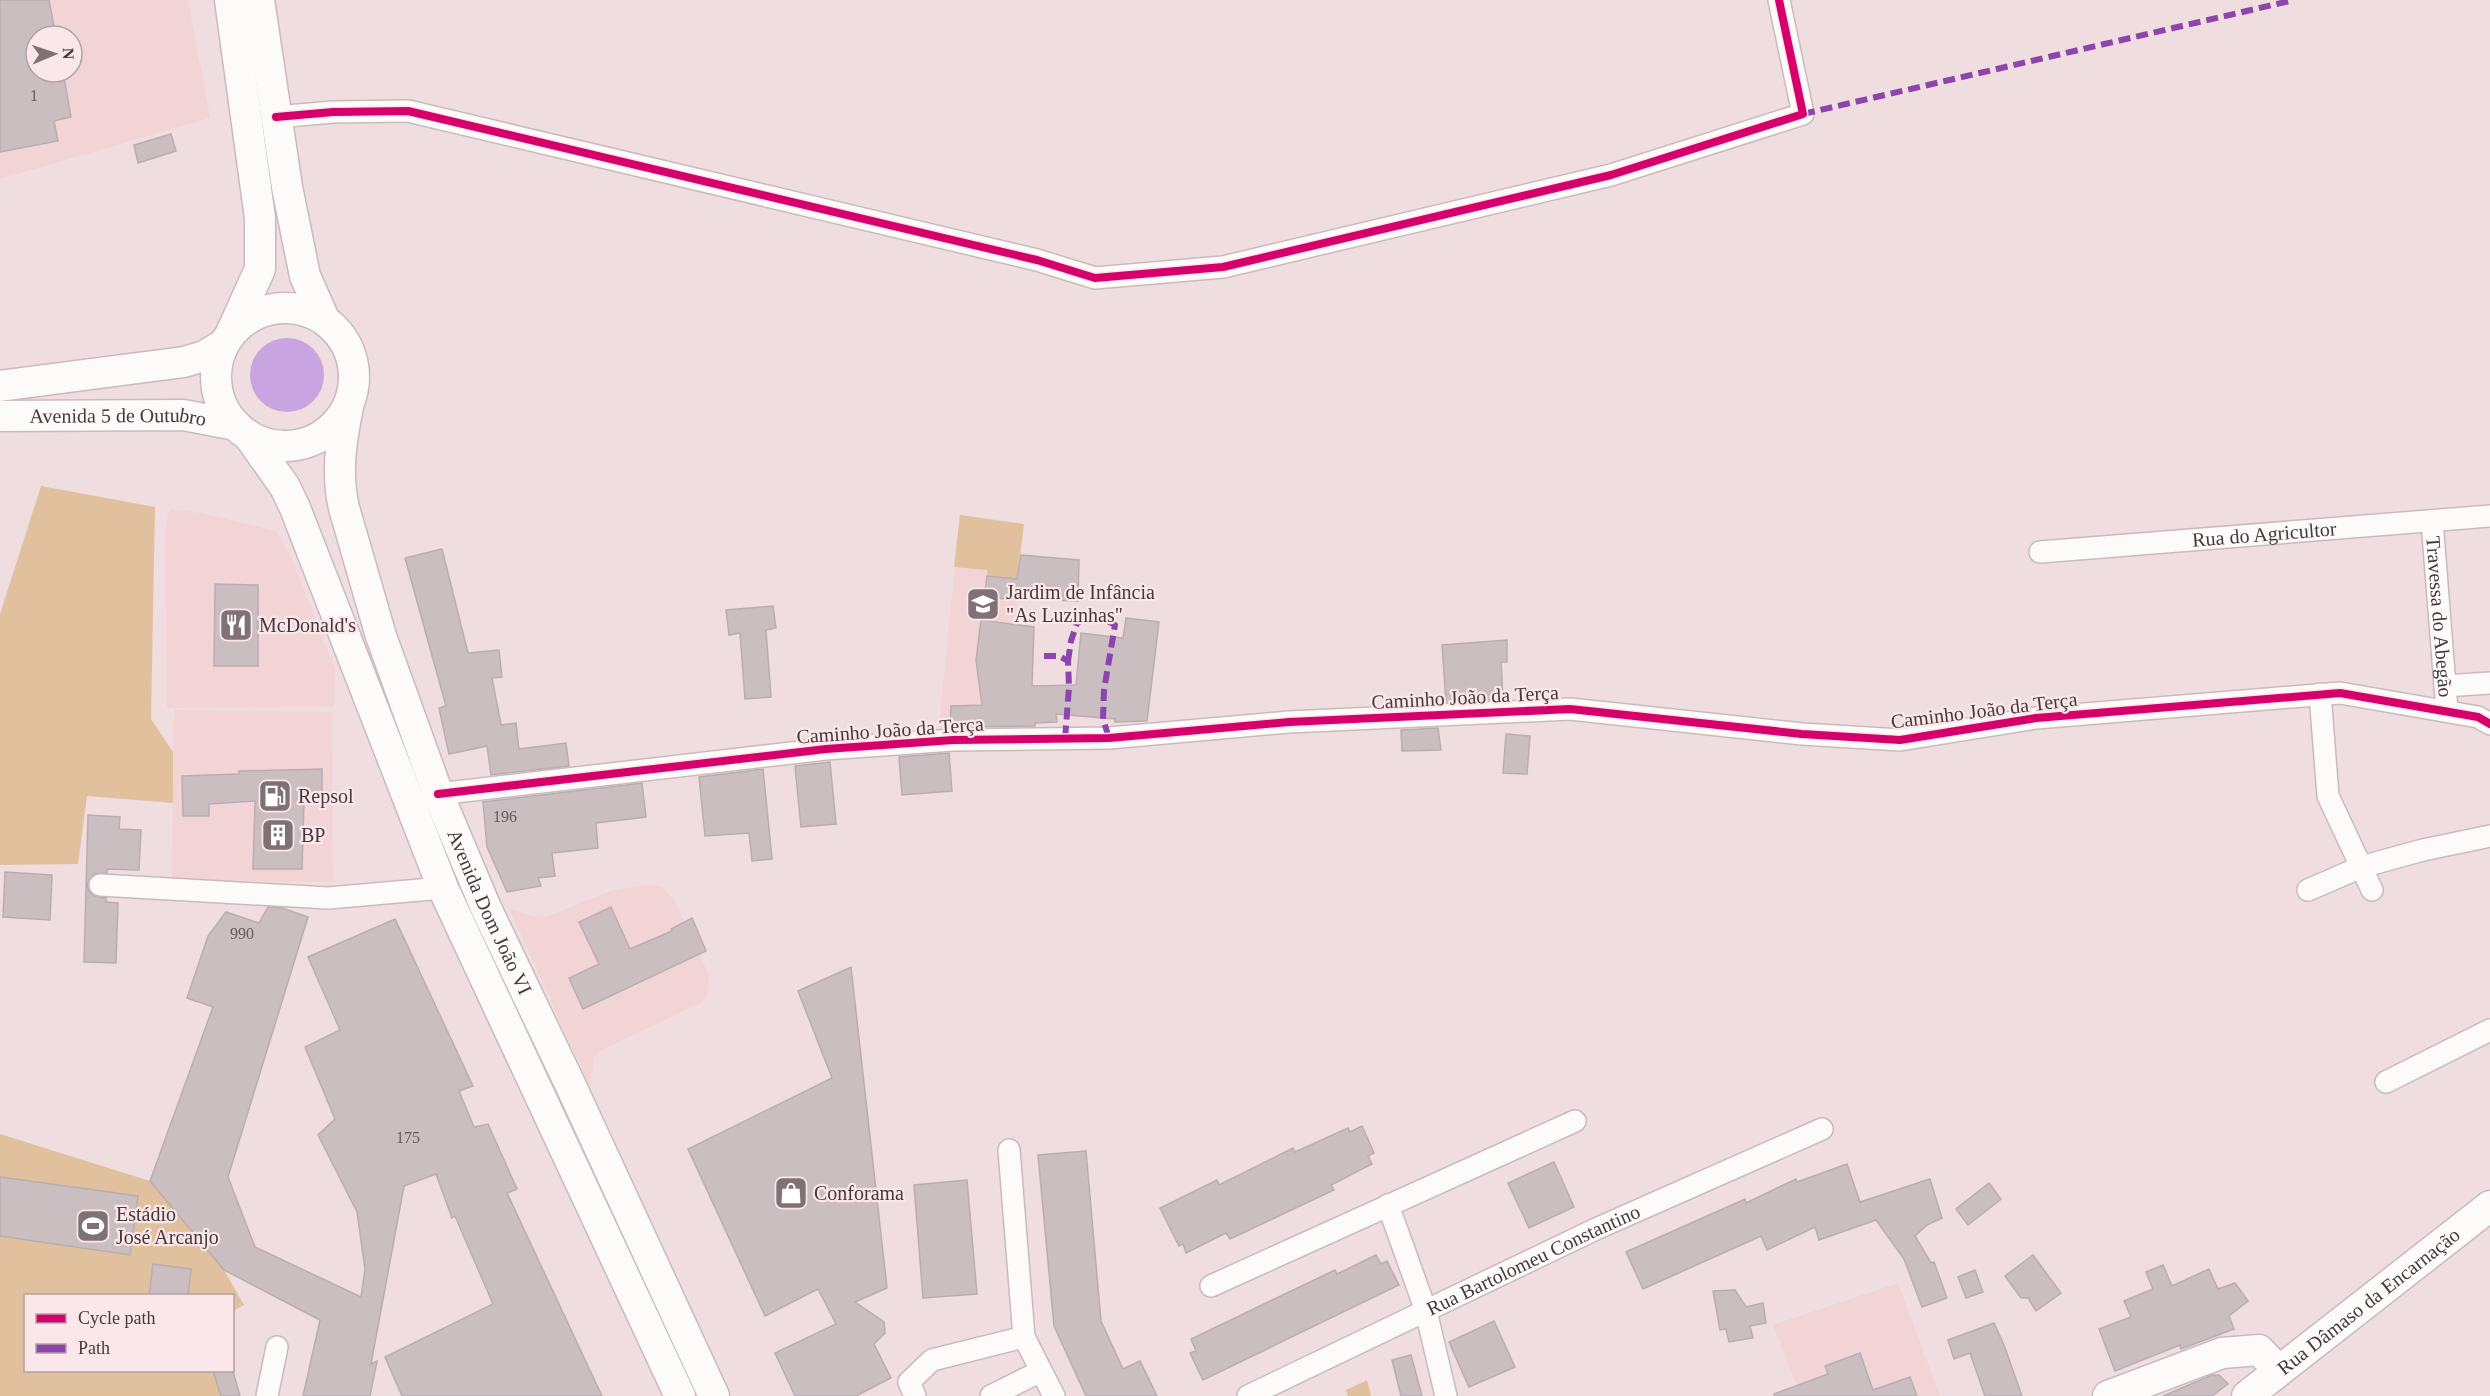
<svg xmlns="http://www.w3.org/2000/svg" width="2490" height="1396" font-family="Georgia,serif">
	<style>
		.built { fill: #f2d4d7; fill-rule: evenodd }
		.green { fill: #e1c09d }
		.water { fill: #c8a5e0 }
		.building { fill: #cabec1; stroke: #baadb1; stroke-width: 1.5 }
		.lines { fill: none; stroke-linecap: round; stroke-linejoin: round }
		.street-casing { stroke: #c9bbbd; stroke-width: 24 }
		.secondary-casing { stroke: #c9bbbd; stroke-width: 33 }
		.street { stroke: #fdfafa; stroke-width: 21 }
		.secondary { stroke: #fdfafa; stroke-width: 30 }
		.quiet { stroke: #8e44ad; stroke-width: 6; stroke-dasharray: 12 6; stroke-linecap: butt }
		.cycleway-casing { stroke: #fbe7e9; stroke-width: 11 }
		.cycleway { stroke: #d6006c; stroke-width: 8 }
		.labels { text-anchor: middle; stroke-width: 4.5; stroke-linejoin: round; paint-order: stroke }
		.number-label { font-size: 16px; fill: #665a5c }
		.street-label { font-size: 20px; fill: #45393a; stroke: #fbe7e9 }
		.poi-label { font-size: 20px; fill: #45393a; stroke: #fbe7e9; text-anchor: start }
	</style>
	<rect width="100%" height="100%" fill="#efdddf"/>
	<g class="built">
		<path d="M0,0H188L210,118L0,179ZM36,36H72V72H36Z"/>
		<path d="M172,509L200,513L276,531L290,555L335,669L334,706L167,708L165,533L168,513Z"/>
		<path d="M960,515L1024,524L1009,678L1035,713L1036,731L938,735Z"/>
		<path d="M174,710L332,712L333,882L172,880Z"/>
		<path d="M646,885L662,887L673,898L708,973L709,991L706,998L699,1004L601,1050L594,1057L590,1087L509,908L534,917L549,916L613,890Z"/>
		<path d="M1898,1283L1940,1396H1801L1773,1325Z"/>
	</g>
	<g class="green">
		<path d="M41,486L155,507L151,719L173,752V803L87,796L78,864L0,865V614Z"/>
		<path d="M960,515L1024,524L1017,579L987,576V570L954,567Z"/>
		<path d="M0,1134L150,1181L224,1270L244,1305L233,1311L232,1296H26V1370H233L240,1396H0Z"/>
		<path d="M1367,1380L1371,1396H1348L1346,1390Z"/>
	</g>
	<circle class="water" cx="287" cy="375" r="37"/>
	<g class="building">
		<path d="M0,0H49L56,36H36V72H63L71,117L54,121L58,141L0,152Z"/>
		<path d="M171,134L176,151L138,163L134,145Z"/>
		<path d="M442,549L468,653L499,650L502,677L492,678L501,725L516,723L519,749L566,743L569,766L491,775L487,746L449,754L439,708L446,706L405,558Z"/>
		<path d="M1021,555L1079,560L1078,601L984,598L987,576L1017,579Z"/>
		<path d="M215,584L258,585V666H214Z"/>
		<path d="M773,606L776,628L766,630L771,697L745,699L740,633L729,635L726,610Z"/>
		<path d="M1126,618L1159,622L1147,721L1115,722V719L1056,714L1057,722L1035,723V726L950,727L951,706L982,705L976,660L981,620L1034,627L1032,686L1076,685L1081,633L1123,638Z"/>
		<path d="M1507,640V662H1501L1503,699L1446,702L1442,645Z"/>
		<path d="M1438,728L1441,750L1402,751L1401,730Z"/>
		<path d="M1506,734L1530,736L1527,774L1503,773Z"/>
		<path d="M949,753L952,791L902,795L899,757Z"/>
		<path d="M830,762L836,824L801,827L795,766Z"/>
		<path d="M322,769V801L304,802L302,869H253L255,801L209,804V816H183L182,776L239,774V771Z"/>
		<path d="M763,769L772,859L752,861L749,833L705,836L699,777Z"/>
		<path d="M642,783L646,817L596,823L598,848L552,853L555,876L538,878L541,886L507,892L487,847L483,802Z"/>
		<path d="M88,815L120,817L119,829L141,830L139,870L107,869V873L94,874L87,884L89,891L94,896L106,898V902L118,903L116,963L84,962Z"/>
		<path d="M5,872L52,875L50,920L3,917Z"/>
		<path d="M268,907L282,908L308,917L228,1177L255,1247L361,1297L365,1269L357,1212L318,1135L335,1119L305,1047L340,1030L308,957L395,919L473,1086L459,1091L474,1127L488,1124L517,1189L507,1193L602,1396H402L385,1357L493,1304L455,1216L452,1218L436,1174L404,1186L371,1364L377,1361L370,1396H303L320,1320L224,1270L150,1181L213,1007L187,998L208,936L226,912L259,923Z"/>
		<path d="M611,907L630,949L672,931L671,929L692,918L706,951L583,1009L569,978L599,964L579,922Z"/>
		<path d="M851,967L887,1288L855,1302L884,1322L885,1333L874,1344L891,1378L856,1396H795L775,1353L836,1324L818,1289L765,1316L688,1149L832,1078L798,991Z"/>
		<path d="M1362,1126L1374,1153L1368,1156L1372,1164L1331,1185L1334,1190L1230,1239L1226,1233L1186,1253L1183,1244L1179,1246L1160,1208L1217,1180L1219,1185L1293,1148L1295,1152L1348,1128L1350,1132Z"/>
		<path d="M1086,1151L1101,1321L1123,1369L1140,1361L1157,1396H1086L1054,1326L1038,1155Z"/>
		<path d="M1554,1162L1574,1207L1529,1228L1508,1183Z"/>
		<path d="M1847,1164L1860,1202L1930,1179L1942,1218L1927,1225L1915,1236L1931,1263L1934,1262L1947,1298L1922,1307L1904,1259L1876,1220L1819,1240L1815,1227L1767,1250L1761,1236L1643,1289L1626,1252L1745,1199L1746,1203L1796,1179L1797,1182Z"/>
		<path d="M0,1177L138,1196L130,1255L0,1236Z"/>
		<path d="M967,1180L977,1294L923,1298L914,1185Z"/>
		<path d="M1989,1183L2001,1199L1968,1225L1956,1209Z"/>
		<path d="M1376,1255L1381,1264L1387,1261L1399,1285L1203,1380L1190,1353L1196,1351L1191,1339L1335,1270L1337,1274Z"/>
		<path d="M2033,1255L2061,1293L2036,1311L2028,1298H2021L2005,1276Z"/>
		<path d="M153,1264L191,1269L188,1296H149Z"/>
		<path d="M2163,1265L2172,1286L2209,1269L2218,1289L2235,1283L2248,1301L2229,1316L2234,1329L2181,1349L2180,1345L2115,1371L2099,1329L2131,1317L2124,1301L2153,1289L2146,1272Z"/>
		<path d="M1975,1270L1983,1292L1966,1298L1958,1277Z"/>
		<path d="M1735,1290L1746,1307L1763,1303L1766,1323L1750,1326L1753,1338L1729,1342L1726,1329L1720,1330L1713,1291Z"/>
		<path d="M1494,1321L1515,1367L1469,1387L1449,1342Z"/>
		<path d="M1994,1323L2004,1345L2022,1396H1985L1970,1353L1954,1359L1948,1340Z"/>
		<path d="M1860,1353L1873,1390L1910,1377L1917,1396H1774V1394L1828,1374L1825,1366Z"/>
		<path d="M1411,1355L1422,1396H1401L1392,1360Z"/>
		<path d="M213,1371H233L240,1396H221Z"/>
		<path d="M2212,1375H2219L2228,1384L2212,1396H2163Z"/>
	</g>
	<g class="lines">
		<defs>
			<g id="street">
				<path d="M276,117L333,112L408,111L1037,260L1095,278L1223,267L1611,175L1803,114L1779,0"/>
				<path id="s1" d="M2432,521L2447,711"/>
				<path id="s2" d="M2040,552L2490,516"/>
				<path d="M2445,686L2490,683"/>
				<path d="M2320,694L2328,796L2372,890"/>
				<path d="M438,794L826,749L953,740L1109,738L1289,722L1570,709L1802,734L1900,740L2036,718L2340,693L2478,717L2490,724"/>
				<path d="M100,885L328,898L443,888"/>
				<path d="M2308,890L2361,867L2423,850L2490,836"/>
				<path d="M2386,1082L2490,1030"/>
				<path d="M1009,1150L1024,1337L1054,1396"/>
				<path d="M1388,1205L1426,1311L1446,1396"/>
				<path d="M1211,1286L1575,1121"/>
				<path d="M267,1396L277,1347"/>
				<path d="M915,1396L909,1382L932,1360L1024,1337"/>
				<path d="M991,1396L1041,1371"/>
				<path id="s3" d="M1248,1396L1596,1229L1822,1129"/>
			</g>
			<g id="secondary">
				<path d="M230,0L260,218V269L232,331"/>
				<path d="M259,0L287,187L305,276L324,319"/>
				<circle cx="285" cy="377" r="69"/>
				<path d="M0,386L184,362L204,356L223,345"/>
				<path id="s4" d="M348,407C341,441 336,474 344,508L381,636L438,794L486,908L570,1084L714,1396"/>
				<path id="s5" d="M0,416L183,415L236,425"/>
				<path d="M249,436L285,487L295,508L443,888L680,1396"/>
				<path d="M2108,1396L2222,1353L2259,1350L2279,1371"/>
				<path id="s6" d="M2247,1396L2490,1206"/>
			</g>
		</defs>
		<use href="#street" class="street-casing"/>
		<use href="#secondary" class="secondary-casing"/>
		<use href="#street" class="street"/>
		<use href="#secondary" class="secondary"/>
		<g class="quiet">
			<path d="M1803,114L2294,0"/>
			<path d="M1044,656H1059L1068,661L1069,687L1065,739"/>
			<path d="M1068,661L1071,641L1077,623C1089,616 1104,618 1115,625L1104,690L1103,719L1109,738"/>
		</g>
		<defs>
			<g id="cycleway">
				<path d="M276,117L333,112L408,111L1037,260L1095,278L1223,267L1611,175L1803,114L1779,0"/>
				<path d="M438,794L826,749L953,740L1109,738L1289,722L1570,709L1802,734L1900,740L2036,718L2340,693L2478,717L2490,724"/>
			</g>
		</defs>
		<use href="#cycleway" class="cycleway-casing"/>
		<use href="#cycleway" class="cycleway"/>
	</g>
	<defs>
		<symbol id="school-square" viewBox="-11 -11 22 22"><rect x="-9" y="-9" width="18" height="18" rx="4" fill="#807274" stroke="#fbe7e9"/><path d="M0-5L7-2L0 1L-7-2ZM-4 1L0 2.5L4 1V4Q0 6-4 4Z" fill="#fff"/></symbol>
		<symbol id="restaurant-square" viewBox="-11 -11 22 22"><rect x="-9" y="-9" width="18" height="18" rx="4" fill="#807274" stroke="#fbe7e9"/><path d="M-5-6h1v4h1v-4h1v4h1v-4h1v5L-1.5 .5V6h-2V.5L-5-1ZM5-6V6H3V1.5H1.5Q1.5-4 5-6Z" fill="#fff"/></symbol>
		<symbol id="fuel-square" viewBox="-11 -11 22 22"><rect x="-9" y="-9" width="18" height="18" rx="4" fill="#807274" stroke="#fbe7e9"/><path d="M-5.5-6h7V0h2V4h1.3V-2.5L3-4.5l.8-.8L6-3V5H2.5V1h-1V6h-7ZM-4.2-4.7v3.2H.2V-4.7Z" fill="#fff"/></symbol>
		<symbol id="building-square" viewBox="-11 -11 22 22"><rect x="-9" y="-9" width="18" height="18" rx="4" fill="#807274" stroke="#fbe7e9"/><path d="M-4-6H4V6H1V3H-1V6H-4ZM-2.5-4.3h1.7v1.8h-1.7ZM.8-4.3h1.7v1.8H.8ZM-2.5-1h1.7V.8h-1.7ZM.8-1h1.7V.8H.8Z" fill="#fff"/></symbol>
		<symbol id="shop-square" viewBox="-11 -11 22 22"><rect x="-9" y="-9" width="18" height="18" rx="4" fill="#807274" stroke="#fbe7e9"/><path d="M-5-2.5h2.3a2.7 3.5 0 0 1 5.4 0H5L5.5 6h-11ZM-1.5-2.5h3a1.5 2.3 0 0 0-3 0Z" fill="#fff"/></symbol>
		<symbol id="stadium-square" viewBox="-11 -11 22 22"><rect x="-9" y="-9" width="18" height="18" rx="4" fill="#807274" stroke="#fbe7e9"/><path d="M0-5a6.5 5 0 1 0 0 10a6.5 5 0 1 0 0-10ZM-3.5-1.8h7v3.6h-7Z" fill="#fff"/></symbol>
	</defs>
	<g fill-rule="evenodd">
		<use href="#school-square" x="964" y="585" width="38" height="38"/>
		<use href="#restaurant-square" x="217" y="606" width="38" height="38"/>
		<use href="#fuel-square" x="256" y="777" width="38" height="38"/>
		<use href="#building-square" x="259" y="816" width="38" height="38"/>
		<use href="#shop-square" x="772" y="1174" width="38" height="38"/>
		<use href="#stadium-square" x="74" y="1207" width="38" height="38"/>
	</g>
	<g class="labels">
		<g class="number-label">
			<text x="34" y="101">1</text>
			<text x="505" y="822">196</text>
			<text x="242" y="939">990</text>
			<text x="408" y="1143">175</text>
		</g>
		<g class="street-label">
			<text dy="7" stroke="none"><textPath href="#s5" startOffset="118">Avenida 5 de Outubro</textPath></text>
			<text dy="7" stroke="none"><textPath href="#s2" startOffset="225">Rua do Agricultor</textPath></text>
			<text dy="7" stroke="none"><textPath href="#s1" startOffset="96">Travessa do Abegão</textPath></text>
			<text transform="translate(1465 697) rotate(-3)" y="7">Caminho João da Terça</text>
			<text transform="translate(1984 710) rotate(-7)" y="7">Caminho João da Terça</text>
			<text transform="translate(890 730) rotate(-4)" y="7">Caminho João da Terça</text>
			<text dy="7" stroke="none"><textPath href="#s4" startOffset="532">Avenida Dom João VI</textPath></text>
			<text dy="7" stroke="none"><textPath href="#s3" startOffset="316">Rua Bartolomeu Constantino</textPath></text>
			<text dy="7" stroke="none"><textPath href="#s6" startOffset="154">Rua Dâmaso da Encarnação</textPath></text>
		</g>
		<g class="poi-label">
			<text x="1006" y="599">Jardim de Infância<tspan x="1006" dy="23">"As Luzinhas"</tspan></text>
			<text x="259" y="632">McDonald's</text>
			<text x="298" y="803">Repsol</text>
			<text x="301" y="842">BP</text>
			<text x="814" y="1200">Conforama</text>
			<text x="116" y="1221">Estádio<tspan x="116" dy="23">José Arcanjo</tspan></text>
		</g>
	</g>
	<rect x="24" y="1294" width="210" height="78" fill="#fbe7e9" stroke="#b2a1a3" stroke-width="1.5"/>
	<rect x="36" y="1314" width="30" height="9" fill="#d6006c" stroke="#b2a1a3" stroke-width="1.5"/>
	<text x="78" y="1324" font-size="18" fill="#45393a">Cycle path</text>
	<rect x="36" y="1344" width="30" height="9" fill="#8e44ad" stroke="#b2a1a3" stroke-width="1.5"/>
	<text x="78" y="1354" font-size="18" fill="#45393a">Path</text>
	<g transform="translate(54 54) rotate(88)"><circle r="28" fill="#fbe7e9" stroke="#b2a1a3" stroke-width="1.5"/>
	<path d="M0-4.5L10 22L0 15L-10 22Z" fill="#807274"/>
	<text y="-9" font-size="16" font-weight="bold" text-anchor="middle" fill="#45393a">N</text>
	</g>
</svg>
